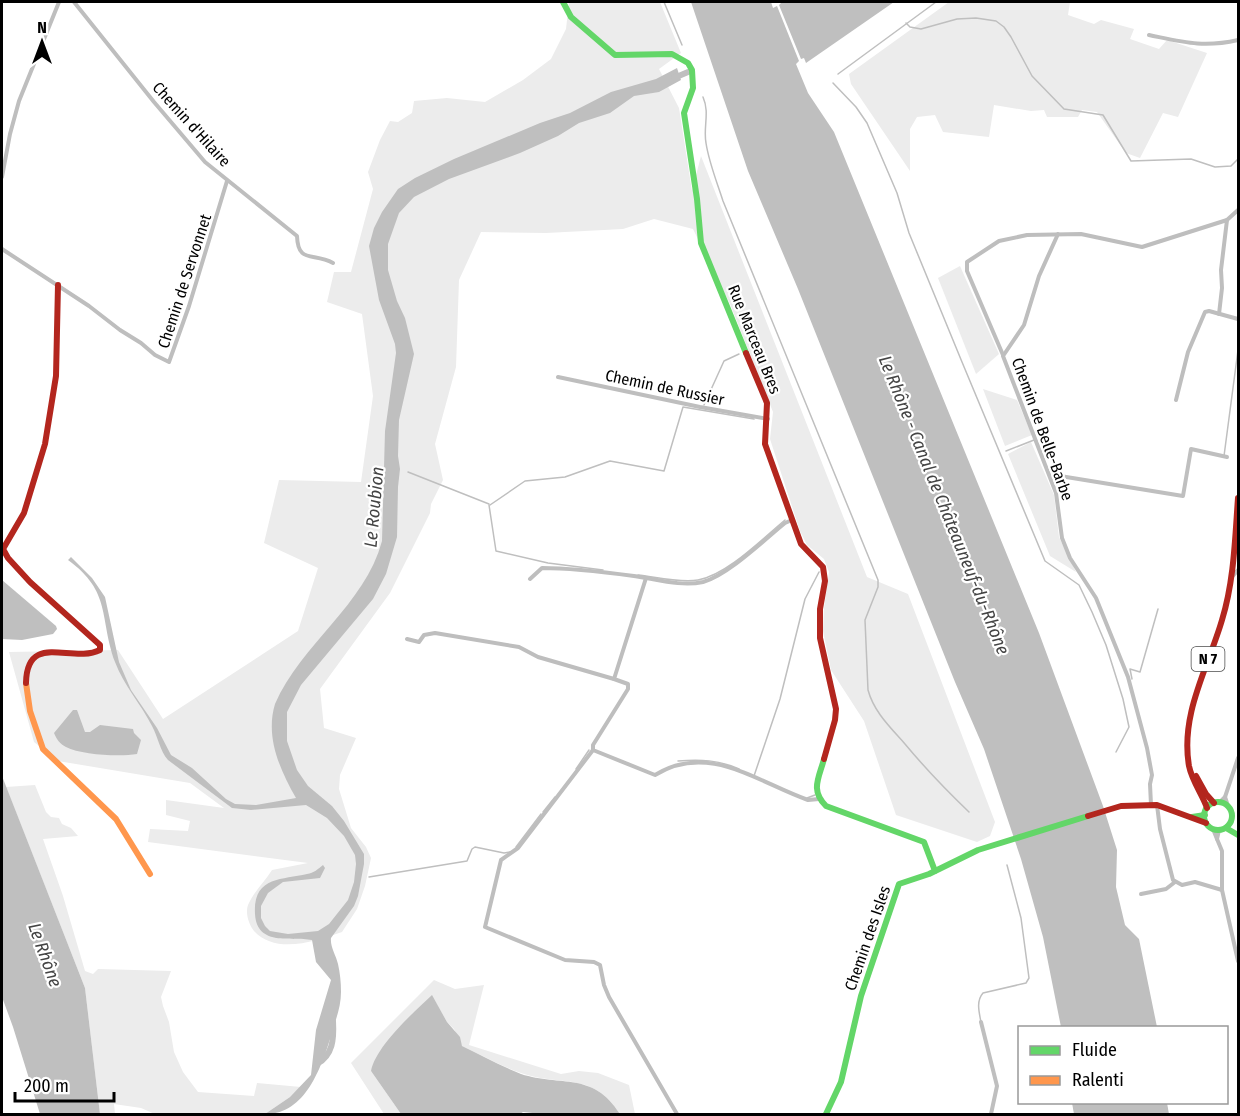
<svg xmlns="http://www.w3.org/2000/svg" width="1240" height="1116" font-family="'Fira Sans Condensed',sans-serif">
	<style>
		.green { fill: #ececec }
		.water { fill: #bfbfbf }
		.lines { fill: none; stroke-linecap: round; stroke-linejoin: round }
		.stream { stroke: #bfbfbf; stroke-width: 1.5 }
		.canal { stroke: #bfbfbf; stroke-width: 4 }
		.river { stroke: #bfbfbf; stroke-width: 6 }
		.street { stroke: #bebebe; stroke-width: 4 }
		.fast { stroke: #63d668; stroke-width: 6 }
		.slow { stroke: #ff974d; stroke-width: 6 }
		.jam { stroke: #b3261e; stroke-width: 6 }
		.labels { text-anchor: middle; stroke-width: 4.5; stroke-linejoin: round; paint-order: stroke }
		.shield { fill: #fff; stroke: #4c4c4c; stroke-width: 1.5 }
		.shield-label { font-size: 15px; font-weight: bold; fill: #000 }
		.street-label { font-size: 16px; fill: #000; stroke: #fff }
		.water-label { font-size: 18px; font-style: italic; fill: #444; stroke: #fff }
	</style>
	<rect width="100%" height="100%" fill="#fff"/>
	<g class="green">
		<path d="M569,2H660L681,53L659,69L679,108L692,191L701,156L867,577L908,594L995,822L990,836L977,842L896,815L864,721L831,670L823,631L824,608L829,572L824,559L807,545L800,531L770,439L773,412L730,304L693,229L654,219L623,229L546,233L481,232L459,280L456,367L435,444L443,480L431,504L430,513L390,593L320,689L324,728L356,738L340,775L339,789L351,828L366,847L371,858L365,886L357,909L342,932C316,941 276,955 254,931C249,925 245,913 248,905C253,893 265,881 272,870L308,863L148,842L150,829L188,831L190,821L166,815V800L224,808L190,783L58,761L34,742L9,652L118,650L163,719L298,631L318,568L264,543L279,480L361,482L373,396L362,314L327,302L334,272H351L373,189L368,172L380,140L390,121L398,122L412,113L414,101L447,98L485,102L523,80L551,59L566,29Z"/>
		<path d="M949,2H1070L1068,15L1094,24L1101,20L1134,29L1130,39L1159,49L1167,40L1207,53L1178,117L1163,113L1140,158L1126,153L1097,112L1082,110L1078,117H1047L1044,110L1031,111L994,105L989,137L943,132L935,115L917,117L910,129V171L851,84L849,74Z"/>
		<path d="M960,266L999,354L976,374L938,278Z"/>
		<path d="M983,389L1017,400L1032,435L1005,446Z"/>
		<path d="M1031,442L1054,495L1059,537L1076,572L1050,556L1008,454Z"/>
		<path d="M35,785L46,812L51,817L59,818L62,824L71,828L78,836L43,839L63,896L85,971L93,974L98,969L171,971L161,997L163,1006L169,1022L174,1052L183,1072L198,1092L254,1096L257,1083L301,1087L290,1097L265,1114H155L141,1108L114,1104L115,1114H100L85,988L6,787Z"/>
		<path d="M434,980L455,989L484,985L469,1045L561,1074L579,1071L598,1073L629,1085L635,1114H620C593,1071 561,1087 521,1073C501,1066 481,1055 462,1046L454,1029L447,1022L432,996L403,1024L371,1071L401,1114H384L351,1063Z"/>
	</g>
	<g class="water">
		<path d="M691,2H771L773,8L777,6L799,61L796,64L808,93L834,132L1039,633L1103,806L1117,850L1116,887L1125,925L1139,939L1157,1027H1061L1043,937L1021,859L984,749L955,682L798,289L748,171Z"/>
		<path d="M782,2H894L806,63L804,58L801,59L779,5Z"/>
		<path d="M677,68L681,80L659,92L634,96L610,113L579,123L558,136L520,153L449,179L414,197L399,213L388,244V270L397,301L405,318L414,354L399,420L398,456L400,469L398,487L397,537L386,574L373,599L301,685L287,712V741L297,770L308,786L332,806L344,821L364,854V864L358,896L354,906L331,938C330,947 336,955 338,964C340,973 341,982 341,992C341,1008 335,1021 331,1036C321,1068 305,1115 265,1114L290,1097L311,1075L316,1030L331,980L316,962L312,940C291,936 257,947 255,914C253,876 282,880 307,874C314,873 318,869 323,865L325,868L320,878L283,882L268,893L261,906V918L265,926L270,931L288,934L318,931L329,924L348,900L354,882L356,864L355,855L344,836L327,818L306,805L251,810L232,808L168,760C160,751 158,737 152,726C141,704 124,686 115,662C99,618 112,592 68,560L71,557L92,578L105,597L119,662L131,690L157,728L171,755L192,768L226,799L235,804L256,805L296,798C280,770 265,737 275,704C301,644 365,605 382,541L385,431L396,353L395,344L379,300L369,246L374,228L382,212L398,189L415,178L454,159L540,123L570,113L611,92L656,79Z"/>
		<path d="M2,580L56,626L57,629L53,634L22,640L2,639Z"/>
		<path d="M73,710H77L85,732H90L100,725L133,729L134,733L141,740L137,754C120,757 81,755 66,747C60,744 57,740 54,733Z"/>
		<path d="M2,776L85,988L100,1114H40L13,1027L2,997Z"/>
		<path d="M432,995L447,1022L460,1037L462,1046C481,1055 501,1066 521,1074C561,1087 593,1071 620,1114H542L523,1112L520,1114H401L371,1071C376,1046 413,1013 432,995Z"/>
		<path d="M1072,1103H1167L1169,1114H1074Z"/>
	</g>
	<g class="lines">
		<g class="stream">
			<path d="M664,2L682,45"/>
			<path d="M906,23L910,27L921,29L957,19L976,18L996,21L1004,27L1011,37L1032,76L1064,109L1103,115L1131,161L1191,159L1215,167L1231,166L1238,159"/>
			<path d="M838,74L936,2"/>
			<path d="M833,83L856,107L867,123L897,193L909,233L962,362L1045,561L1079,585L1092,612L1106,645L1123,699L1129,727L1116,752"/>
			<path d="M703,97C710,113 703,127 706,143C709,163 717,182 723,201L878,580V587L865,620L868,690C874,712 890,727 905,744C925,768 946,790 969,812"/>
			<path d="M704,405L724,361L739,354"/>
			<path d="M1006,451L1034,440"/>
			<path d="M1224,456L1238,350"/>
			<path d="M408,472L489,504"/>
			<path d="M489,505L496,551L548,563L603,570"/>
			<path d="M490,505L525,481L565,477L610,461L664,471L683,407L754,419"/>
			<path d="M638,575C656,577 679,583 698,580C727,575 762,539 785,520"/>
			<path d="M1132,679L1130,669L1140,672L1158,609"/>
			<path d="M678,761C700,759 719,760 739,769"/>
			<path d="M576,769L589,750"/>
			<path d="M754,776L780,699L805,599L819,572"/>
			<path d="M807,798L815,795"/>
			<path d="M543,812L555,797"/>
			<path d="M516,847L541,814"/>
			<path d="M369,877L467,861L472,849L475,847L504,853L510,852"/>
			<path d="M981,1022C979,1012 976,1001 983,993L1026,983L1029,978L1021,918L1007,865"/>
		</g>
		<g class="canal">
			<path d="M1054,475L1183,496L1191,449L1227,457"/>
			<path d="M981,1022L997,1086L991,1114"/>
		</g>
		<g class="river">
			<path d="M674,78L688,72"/>
			<path d="M317,1064C333,1055 334,1039 333,1021"/>
		</g>
		<g class="street">
			<path d="M74,2L154,102L205,162L297,236C298,264 313,252 333,263"/>
			<path d="M1149,35C1183,42 1203,48 1238,40"/>
			<path d="M2,177L10,134L19,101L59,2"/>
			<path d="M1058,234L1039,276L1024,325L1003,356L1056,493L1062,538L1070,558L1096,598L1128,677L1147,748L1152,775L1150,784L1151,805"/>
			<path d="M2,249L89,306L120,330L141,343L155,355L169,362L189,306L227,181"/>
			<path d="M1219,314L1222,288L1221,270L1227,220"/>
			<path d="M1003,355L967,271V262L999,241L1027,235L1081,234L1142,247L1227,220L1238,210"/>
			<path d="M558,377L700,407L768,419"/>
			<path d="M1176,400L1188,352L1205,312L1209,311L1238,319"/>
			<path d="M646,578L614,679L628,684V689L593,745V750L655,775C708,742 757,782 808,800L819,799"/>
			<path d="M1231,578L1238,570"/>
			<path d="M530,579L542,568C573,568 604,572 634,576C656,579 681,587 703,582C728,575 764,540 785,523L792,520"/>
			<path d="M407,639L419,642L424,635L435,633L519,647L538,657L614,679"/>
			<path d="M593,750L518,848L501,860L485,927L565,960L594,962L600,965L604,985L609,997L677,1114"/>
			<path d="M1225,797L1228,806"/>
			<path d="M1220,802L1225,797L1238,758"/>
			<path d="M1157,805L1160,829L1173,880L1182,885L1195,882L1222,890"/>
			<path d="M1213,829L1217,839L1219,830"/>
			<path d="M1217,839L1222,851V890L1238,961"/>
			<path d="M1141,894L1166,889L1175,882"/>
		</g>
		<g class="fast">
			<path d="M563,2L571,17L615,55L672,54L688,63L692,70L693,88L684,113L697,199L701,243L746,353"/>
			<path d="M824,759C819,778 810,790 826,806L924,842L935,871"/>
			<circle cx="1218" cy="816" r="14"/>
			<path d="M1192,817L1205,815"/>
			<path d="M1226,828L1238,835"/>
			<path d="M826,1114L841,1082L861,996L899,884L929,874L978,850L1088,816"/>
		</g>
		<path class="slow" d="M26,683L30,711L43,749L116,819L150,874"/>
		<g class="jam">
			<path d="M746,353L767,403L765,444L801,544L823,567L825,581L820,609V638L836,709L835,720L824,759"/>
			<path d="M26,683C27,631 72,664 100,650V645L30,582L8,558L3,549L24,513L45,444L56,376L58,285"/>
			<path d="M1196,776L1206,794L1214,803"/>
			<path d="M1207,808C1202,794 1192,781 1189,766C1180,714 1208,668 1222,620C1234,581 1235,539 1238,498"/>
			<path d="M1088,816L1121,806L1157,805L1206,823"/>
		</g>
	</g>
	<g class="labels">
		<rect class="shield" x="1191.5" y="647" width="33" height="24" rx="4.5"/>
		<g class="shield-label">
			<text x="1208" y="664">N 7</text>
		</g>
		<g class="street-label">
			<text transform="translate(192 124) rotate(48)" y="6">Chemin d'Hilaire</text>
			<text transform="translate(184 281) rotate(-72)" y="6">Chemin de Servonnet</text>
			<text transform="translate(755 339) rotate(68)" y="6">Rue Marceau Bres</text>
			<text transform="translate(665 387) rotate(12)" y="6">Chemin de Russier</text>
			<text transform="translate(1043 429) rotate(70)" y="6">Chemin de Belle-Barbe</text>
			<text transform="translate(867 938) rotate(-71)" y="6">Chemin des Isles</text>
		</g>
		<g class="water-label">
			<text transform="translate(944 505) rotate(68)" y="6">Le Rhône - Canal de Châteauneuf-du-Rhône</text>
			<text transform="translate(374 507) rotate(-85)" y="6">Le Roubion</text>
			<text transform="translate(45 955) rotate(70)" y="6">Le Rhône</text>
		</g>
	</g>
	<rect width="1240" height="1116" fill="none" stroke="#000000" stroke-width="6"/>
	<rect x="1018" y="1026" width="210" height="78" fill="#ffffff" stroke="#999999" stroke-width="1.5"/>
	<rect x="1030" y="1046" width="30" height="9" fill="#63d668" stroke="#999999" stroke-width="1.5"/>
	<text x="1072" y="1056" font-size="18" fill="#000000">Fluide</text>
	<rect x="1030" y="1076" width="30" height="9" fill="#ff974d" stroke="#999999" stroke-width="1.5"/>
	<text x="1072" y="1086" font-size="18" fill="#000000">Ralenti</text>
	<g transform="translate(42 42)" stroke="#ffffff" stroke-width="4.5" paint-order="stroke">
	<path d="M0-4.5L10 22L0 15L-10 22Z" fill="#000000"/>
	<text y="-9" font-size="16" font-weight="bold" text-anchor="middle" fill="#000000">N</text>
	</g>
	<path d="M15 1092v9h99v-9" fill="none" stroke="#000000" stroke-width="3"/>
	<text x="24" y="1092" font-size="18" fill="#000000" stroke="#ffffff" stroke-width="4.5" paint-order="stroke">200 m</text>
</svg>
